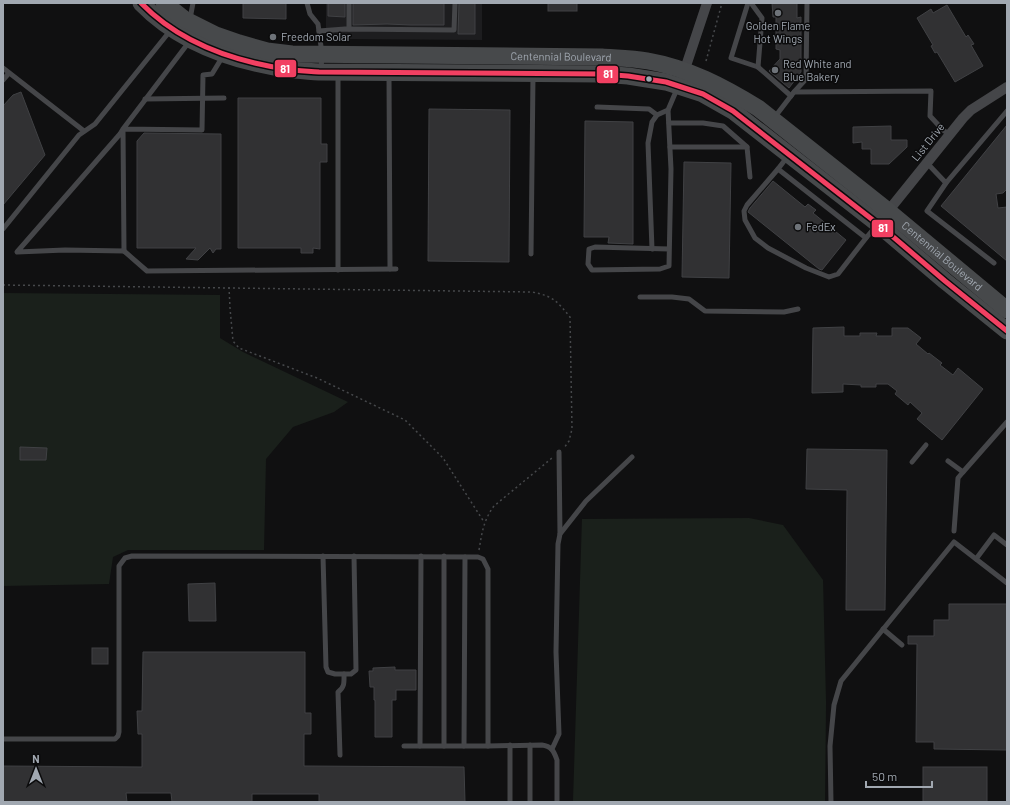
<svg xmlns="http://www.w3.org/2000/svg" width="1010" height="805" font-family="Barlow,sans-serif">
	<style>
		.built { fill: #1d1d1f }
		.green { fill: #1a201b }
		.building { fill: #313133; stroke: #404144 }
		.lines { fill: none; stroke-linecap: round; stroke-linejoin: round }
		.path { stroke: #46484b; stroke-width: 1.5; stroke-dasharray: 2 3; stroke-linecap: butt }
		.lane { stroke: #454649; stroke-width: 5 }
		.street { stroke: #454649; stroke-width: 10 }
		.primary { stroke: #47494b; stroke-width: 17 }
		.bus-1-casing { stroke: #0b0b0c; stroke-width: 8 }
		.bus-1 { stroke: #f24062; stroke-width: 5 }
		.poi-dot { fill: #6e7379; stroke: #0b0b0c; stroke-width: 1.5 }
		.bus-dot { fill: #a1a8b1; stroke: #0b0b0c; stroke-width: 1.5 }
		.labels { text-anchor: middle; stroke-width: 3; stroke-linejoin: round; paint-order: stroke }
		.poi-label { font-size: 11px; fill: #a1a8b1; stroke: #0b0b0c; text-anchor: start }
		.street-label { font-size: 11px; fill: #a1a8b1; stroke: #0b0b0c }
		.line-badge { stroke: #0b0b0c; stroke-width: 1.5 }
		.badge-label { font-size: 11px; text-anchor: middle; font-weight: bold; fill: #fff }
	</style>
	<rect width="100%" height="100%" fill="#101011"/>
	<path class="built" d="M326,3H482V40L344,39L326,41Z"/>
	<g class="green">
		<path d="M3,293L220,295V338L243,352L348,402L334,412L293,427L266,459L264,550H128L113,557L109,584L3,586Z"/>
		<path d="M749,518L783,525L823,580L826,702L825,802H573L582,519Z"/>
	</g>
	<g class="building">
		<path d="M243,3H286V19L243,18Z"/>
		<path d="M328,3H345V17L328,16Z"/>
		<path d="M353,3H444V25H411L387,24L353,25Z"/>
		<path d="M459,3H475V34H458Z"/>
		<rect x="548" y="3" width="29" height="8"/>
		<path d="M772,3H797V18L801,17V72L789,88L769,71L780,59V50L776,49V17H773Z"/>
		<path d="M947,5L966,37L968,35L974,44L971,45L983,66L955,82L937,52L935,53L931,46L933,45L917,18L931,9L933,13Z"/>
		<path d="M21,92L45,155L3,205V106L13,95Z"/>
		<path d="M238,98H321V144H327V162H320V249L313,248V253H301V248H238Z"/>
		<path d="M429,109L510,110L509,262L428,261Z"/>
		<path d="M585,121L633,122V244L608,243L609,237H584Z"/>
		<path d="M1007,125V189L1003,193L996,194L998,208L1007,207V261L941,206Z"/>
		<path d="M891,126V140H907V147L889,164H871V149H862V142L853,143V127Z"/>
		<path d="M144,133L221,134V249H216L213,253L210,248L198,260L186,259L196,248H137V141Z"/>
		<path d="M684,162L731,163L729,278L682,277Z"/>
		<path d="M773,181L805,207L808,204L816,210L813,213L846,240L822,270L819,269L748,212L750,208Z"/>
		<path d="M844,327V336H860V333H877L876,336H892V328H908L921,338L916,344L928,354L929,353L942,363L940,365L953,375L958,368L983,389L942,440L917,419L922,413L910,402L908,405L895,394L897,391L888,384H876V387H861V385L843,384V392L812,393L813,328Z"/>
		<path d="M20,447L47,448L46,460H20Z"/>
		<path d="M807,449L887,450L885,610H846L847,490L806,489Z"/>
		<path d="M215,583L216,621H189L188,584Z"/>
		<path d="M949,604H1007V750L934,749V742H916L917,644H908V636H934V620H949Z"/>
		<rect x="92" y="648" width="16" height="16"/>
		<path d="M143,652H305V713H311V734H304V766L464,767L465,802H319V794H252V802H172L171,793H126L127,802H3V766L142,767V734H138L137,711H142Z"/>
		<path d="M395,667V670H416V690H396V700H392V737H375V700H374V687H370L369,671H373V668Z"/>
		<rect x="923" y="767" width="64" height="35"/>
	</g>
	<g class="lines">
		<g class="path">
			<path d="M706,61L722,3"/>
			<path d="M3,285L532,292C553,296 557,301 570,317L572,429L569,441L564,448"/>
			<path d="M229,287L230,308L233,341L239,348L317,378L405,420L443,458L484,522"/>
			<path d="M479,550C482,533 483,521 494,506L552,458"/>
		</g>
		<g class="lane">
			<path d="M307,3L310,14L318,24L322,54L321,70"/>
			<path d="M748,3L731,58L758,67L791,96"/>
			<path d="M751,3L762,18L758,67"/>
			<path d="M190,19L193,3"/>
			<path d="M349,29V3"/>
			<path d="M319,31L345,29L454,30L455,3"/>
			<path d="M189,42C167,71 145,100 123,129L120,134L17,252L65,250L124,251L123,129L202,130L203,75L212,74L223,56"/>
			<path d="M3,68L84,131"/>
			<path d="M389,75L390,269"/>
			<path d="M3,80L9,73"/>
			<path d="M794,92L806,79L807,3"/>
			<path d="M145,99L224,98"/>
			<path d="M597,107L649,109L657,115L668,110L677,89"/>
			<path d="M668,110L671,169L669,266L660,269L592,270L588,264L589,249L595,247L669,249"/>
			<path d="M774,118L794,92L931,91L930,116L943,130L950,135"/>
			<path d="M669,123H703L723,126L747,147L750,177"/>
			<path d="M670,147H747"/>
			<path d="M788,156L778,169L866,238L876,226"/>
			<path d="M927,163L946,183L1007,111"/>
			<path d="M778,169L747,205L744,211L745,220L755,238L768,248L806,268L829,277L838,274L866,238"/>
			<path d="M946,183L927,211L994,263"/>
			<path d="M3,229L79,135L95,124L170,31"/>
			<path d="M652,249L648,143L652,122L657,115"/>
			<path d="M124,251L147,271L396,269"/>
			<path d="M531,254L533,76"/>
			<path d="M338,270V75"/>
			<path d="M640,297H672L689,299L705,311L784,312L798,309"/>
			<path d="M559,452L560,534"/>
			<path d="M948,461L963,472L1007,422"/>
			<path d="M912,462L926,445"/>
			<path d="M954,531L958,478L963,472"/>
			<path d="M323,556L326,667L328,672L335,674H351L356,670L354,556"/>
			<path d="M976,559L994,535L1007,545"/>
			<path d="M883,629L902,645"/>
			<path d="M3,739H115L118,736L119,732V566L125,558L132,556L478,557L483,559L488,569V746L542,745C551,746 554,751 557,760V802"/>
			<path d="M510,745V802"/>
			<path d="M404,746H488"/>
			<path d="M420,746L421,556"/>
			<path d="M444,746V556"/>
			<path d="M464,746L465,557"/>
			<path d="M552,749L559,734L556,652L558,544L560,534L586,501L632,457"/>
			<path d="M340,755L338,692C345,687 344,682 344,674"/>
			<path d="M530,802V745"/>
			<path d="M831,802L830,746L834,705L841,681L954,542L1007,583"/>
		</g>
		<g class="street">
			<path d="M683,75L707,3"/>
			<path d="M885,215L963,118L971,110L1007,87"/>
		</g>
		<g class="primary">
			<path d="M141,3C179,42 232,61 286,69C297,71 308,71 319,72L601,74L628,76L666,82L703,94L733,111L878,224L945,281L1007,331"/>
			<path id="s1" d="M164,3L184,19L216,35L239,43L267,51L292,54L602,57C617,58 633,58 648,61C688,68 724,87 758,108L888,211L1007,310"/>
		</g>
		<defs>
			<path id="bus-1" d="M141,3C179,42 232,61 286,69C297,71 308,71 319,72L601,74L628,76L666,82L703,94L733,111L878,224L945,281L1007,331"/>
		</defs>
		<use href="#bus-1" class="bus-1-casing"/>
		<use href="#bus-1" class="bus-1"/>
	</g>
	<g class="poi-dot">
		<circle cx="778" cy="13" r="4"/>
		<circle cx="273" cy="37" r="4"/>
		<circle cx="775" cy="70" r="4"/>
		<circle cx="798" cy="227" r="4"/>
	</g>
	<circle class="bus-dot" cx="649" cy="79" r="3.5"/>
	<g class="labels">
		<g class="poi-label">
			<text x="778" y="30" text-anchor="middle">Golden Flame<tspan x="778" dy="13">Hot Wings</tspan></text>
			<text x="281" y="41">Freedom Solar</text>
			<text x="783" y="68">Red White and<tspan x="783" dy="13">Blue Bakery</tspan></text>
			<text x="806" y="231">FedEx</text>
		</g>
		<g class="street-label">
			<text dy="4" stroke="none"><textPath href="#s1" startOffset="409">Centennial Boulevard</textPath></text>
			<text transform="translate(928 142) rotate(-51)" y="4">List Drive</text>
			<text dy="4" stroke="none"><textPath href="#s1" startOffset="853">Centennial Boulevard</textPath></text>
		</g>
	</g>
	<g class="line-badge">
		<rect x="274" y="59" width="23" height="19" rx="4" fill="#f24062"/>
		<rect x="596" y="65" width="23" height="19" rx="4" fill="#f24062"/>
		<rect x="871" y="219" width="23" height="19" rx="4" fill="#f24062"/>
	</g>
	<g class="badge-label">
		<text x="285" y="73">81</text>
		<text x="608" y="78">81</text>
		<text x="883" y="232">81</text>
	</g>
	<rect width="1010" height="805" fill="none" stroke="#a1a8b1" stroke-width="8"/>
	<g transform="translate(36 769)" stroke="#0b0b0c" stroke-width="3" paint-order="stroke">
	<path d="M0-3L7 15L0 10L-7 15Z" fill="#a1a8b1"/>
	<text y="-6" font-size="11" font-weight="bold" text-anchor="middle" fill="#a1a8b1">N</text>
	</g>
	<path d="M866 781v6h66v-6" fill="none" stroke="#a1a8b1" stroke-width="2"/>
	<text x="872" y="781" font-size="12" fill="#a1a8b1" stroke="#0b0b0c" stroke-width="3" paint-order="stroke">50 m</text>
</svg>
